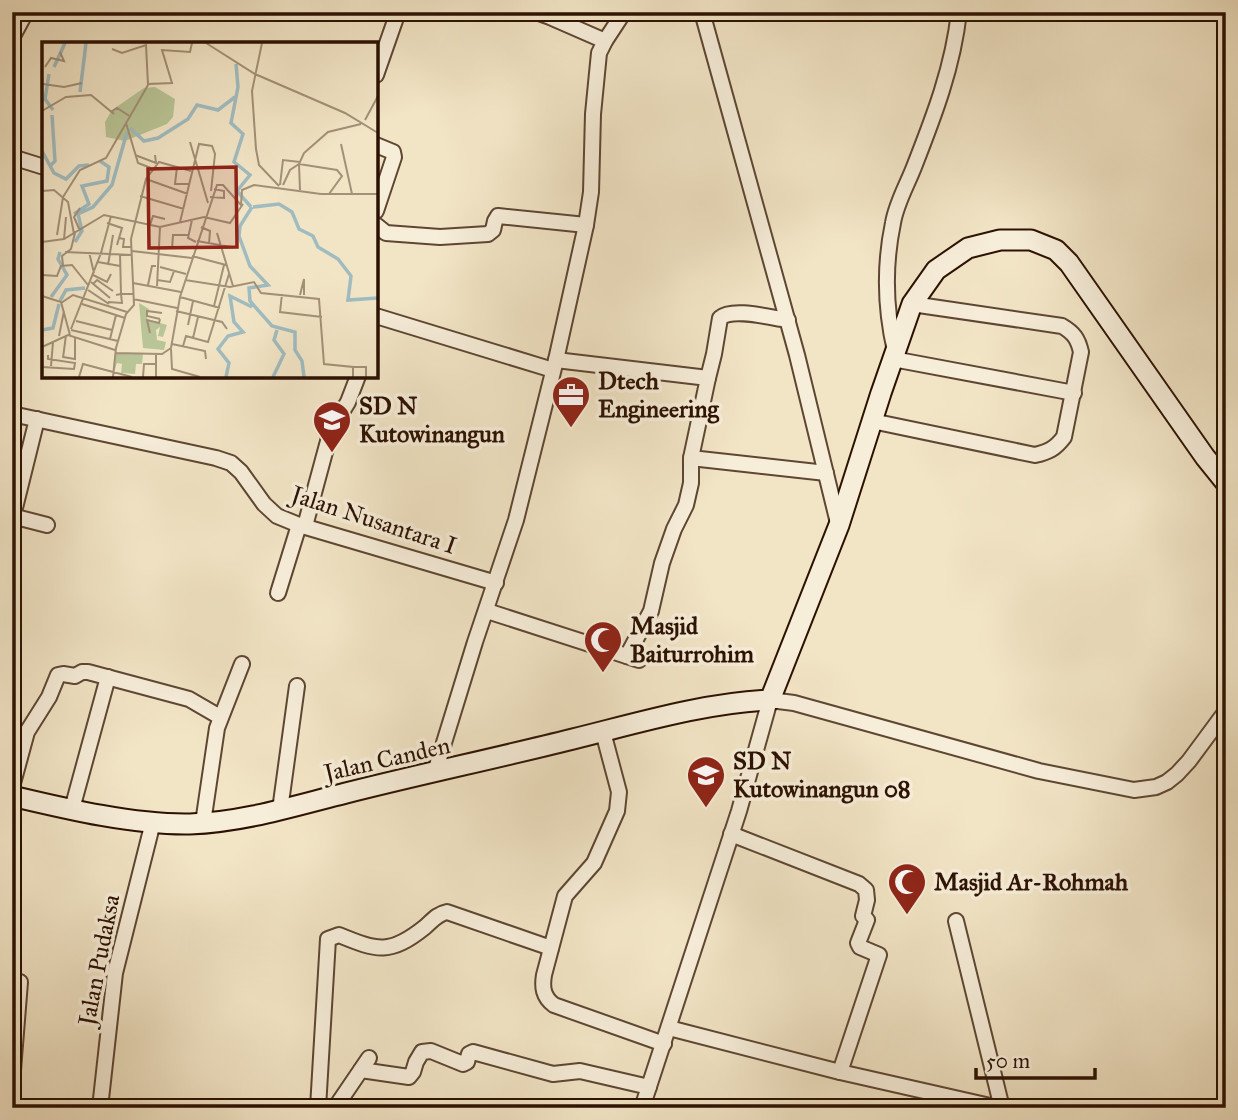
<svg xmlns="http://www.w3.org/2000/svg" width="1238" height="1120" font-family="'IM FELL Great Primer',serif">
	<style>
		.lines { fill: none; stroke-linecap: round; stroke-linejoin: round }
		.street-casing { stroke: #5e4633; stroke-width: 18 }
		.secondary-casing { stroke: #2c1102; stroke-width: 23 }
		.street { stroke: #f7eeda; stroke-width: 14 }
		.secondary { stroke: #f7eeda; stroke-width: 19 }
		.labels { text-anchor: middle; stroke-width: 7; stroke-linejoin: round; paint-order: stroke }
		.poi-label { font-size: 24px; font-weight: bold; fill: #2c1102; stroke: #f7eeda; text-anchor: start }
		.street-label { font-size: 24px; fill: #2c1102; stroke: #f7eeda }
		.inset-river { fill: none; stroke: #a0bcc0; stroke-width: 3.5 }
		.inset-road { fill: none; stroke: #a39078; stroke-width: 2 }
		.view { fill: #8f2418; fill-opacity: 0.15; stroke: #8f2418; stroke-width: 3.5 }
		.inset-edge { fill: none; stroke: #2c1102; stroke-width: 3.5 }
	</style>
	<rect width="100%" height="100%" fill="#f2e5c6"/>
	<filter id="stains"><feTurbulence type="fractalNoise" baseFrequency=".00286" numOctaves="4"/><feColorMatrix values="0 0 0 0 .2 0 0 0 0 .09 0 0 0 0 .02 0 0 0 .5 -.17"/></filter>
	<radialGradient id="worn" r=".72"><stop offset=".6" stop-color="#630" stop-opacity="0"/><stop offset="1" stop-color="#630" stop-opacity=".3"/></radialGradient>
	<g class="lines">
		<defs>
			<g id="street">
				<path d="M536,12L550,17L605,41"/>
				<path d="M702,12L797,355L838,523"/>
				<path d="M12,38L26,12"/>
				<path d="M376,75L398,12"/>
				<path d="M376,145L393,152L394,157L376,211"/>
				<path d="M12,157L44,167"/>
				<path d="M376,225L386,233L440,237L488,234L493,230L495,221L498,216L586,225"/>
				<path d="M376,316L553,370"/>
				<path d="M895,351C885,308 884,266 893,223C896,204 907,185 914,167C934,116 953,67 959,12"/>
				<path d="M893,359L1074,393"/>
				<path d="M556,360L708,378L691,458L826,473"/>
				<path d="M708,378L714,354L720,318C733,307 771,318 788,320"/>
				<path d="M12,414L216,458L231,463L241,472L264,504L277,516L299,525L496,583"/>
				<path d="M872,421L1035,455C1048,452 1055,449 1064,437L1081,352C1078,339 1074,333 1062,326L912,304"/>
				<path d="M12,516L47,525"/>
				<path d="M13,516L37,419"/>
				<path d="M305,526L331,430L348,402L358,376"/>
				<path d="M278,593L299,525"/>
				<path d="M487,611L639,660"/>
				<path d="M627,656L651,611L662,563L674,529L686,505L691,483V458"/>
				<path d="M603,732L619,792L617,811L594,863L565,896L544,975C542,987 543,997 554,1005L664,1044"/>
				<path d="M435,772L475,642L516,520L556,360L586,225L591,192L593,114L599,53L605,41L624,12"/>
				<path d="M12,787L27,732L49,697L58,675L63,674L75,676L82,672H88L189,699L220,717"/>
				<path d="M72,809L108,677"/>
				<path d="M280,810L297,686"/>
				<path d="M203,823L217,728L242,664"/>
				<path d="M731,834L859,884L866,890L867,900L863,916L867,920L858,943L860,947L879,955L840,1072"/>
				<path d="M956,921L1002,1108"/>
				<path d="M669,1028L840,1072L999,1108"/>
				<path d="M361,1070L409,1077L413,1072L416,1062L422,1052L431,1051L463,1064L467,1062L469,1054L473,1052L553,1074L580,1071L649,1087"/>
				<path d="M12,1083L20,982"/>
				<path d="M100,1108L115,973L153,822"/>
				<path d="M318,1108L328,939L339,935C378,951 390,955 425,927C432,921 437,914 447,912L551,948"/>
				<path d="M335,1108L369,1058"/>
				<path d="M642,1108L739,811L770,700L794,703L1039,771L1134,790L1156,787L1167,782L1177,774L1189,761L1226,711"/>
			</g>
			<path id="secondary" d="M12,796C67,809 134,825 190,824C244,822 294,806 346,793C421,774 497,758 573,739C638,723 704,703 770,700L839,525L881,393L912,304L936,270L968,248L1000,240H1031L1056,250L1069,263L1205,457L1226,483"/>
		</defs>
		<use href="#street" class="street-casing"/>
		<use href="#secondary" class="secondary-casing"/>
		<use href="#street" class="street"/>
		<use href="#secondary" class="secondary"/>
	</g>
	<defs>
		<symbol id="office-pin" viewBox="-11 -11 22 30"><path d="M0 17L-7.5 6A9.5 9.5 0 1 1 7.5 6Z" fill="#8f2418" stroke="#f7eeda"/><path d="M-6-3h4V-5.5h4V-3h4V5H-6ZM-1-4.5V-3h2v-1.5ZM-6 0V1H6V0Z" fill="#fff"/></symbol>
		<symbol id="school-pin" viewBox="-11 -11 22 30"><path d="M0 17L-7.5 6A9.5 9.5 0 1 1 7.5 6Z" fill="#8f2418" stroke="#f7eeda"/><path d="M0-5L7-2L0 1L-7-2ZM-4 1L0 2.5L4 1V4Q0 6-4 4Z" fill="#fff"/></symbol>
		<symbol id="mosque-pin" viewBox="-11 -11 22 30"><path d="M0 17L-7.5 6A9.5 9.5 0 1 1 7.5 6Z" fill="#8f2418" stroke="#f7eeda"/><path d="M3.5-4.9A6 6 0 1 0 3.5 4.9A5 5 0 1 1 3.5-4.9Z" fill="#fff"/></symbol>
	</defs>
	<g fill-rule="evenodd">
		<use href="#office-pin" x="549" y="373" width="44" height="60"/>
		<use href="#school-pin" x="310" y="398" width="44" height="60"/>
		<use href="#mosque-pin" x="581" y="618" width="44" height="60"/>
		<use href="#school-pin" x="684" y="753" width="44" height="60"/>
		<use href="#mosque-pin" x="885" y="860" width="44" height="60"/>
	</g>
	<g class="labels">
		<g class="poi-label">
			<text x="598" y="389">Dtech<tspan x="598" dy="28">Engineering</tspan></text>
			<text x="359" y="414">SD N<tspan x="359" dy="28">Kutowinangun</tspan></text>
			<text x="630" y="634">Masjid<tspan x="630" dy="28">Baiturrohim</tspan></text>
			<text x="733" y="769">SD N<tspan x="733" dy="28">Kutowinangun 08</tspan></text>
			<text x="934" y="890">Masjid Ar-Rohmah</text>
		</g>
		<g class="street-label">
			<text transform="translate(374 520) rotate(18)" y="8">Jalan Nusantara I</text>
			<text transform="translate(387 759) rotate(-13)" y="8">Jalan Canden</text>
			<text transform="translate(99 960) rotate(-79)" y="8">Jalan Pudaksa</text>
		</g>
	</g>
	<g transform="translate(42 42)">
		<rect width="336" height="336" fill="#f2e5c6"/>
		<path d="M113,45L133,57L131,75L125,82L83,99L64,95L63,80L70,68L102,46ZM97,261L107,267L105,277L125,283L121,295L116,294L118,285L114,288L115,298L124,300L122,308L101,306ZM73,312H101L100,322H94L93,332L79,331L80,322L75,321L72,330Z" fill="#b9c596"/>
		<path class="inset-river" d="M194,22L196,45L189,81L201,92L192,120L208,133L195,149L209,165M12,25L23,1M7,32L3,57L11,68M38,50L44,1M88,86L102,99L116,96L146,77L155,63L176,68L193,55M0,109L12,131L24,137L37,124L47,123M8,124L13,119L10,73M210,165L198,184L197,194L208,224L226,243L207,246L208,259L230,284L253,290V308L260,319L262,335M211,165L237,162L250,170L257,187L271,194L276,205L296,217L309,234L306,258L336,256M32,172L47,162L40,144L65,139L67,125L58,119M33,200L40,189L36,172L51,165L70,143L85,90M9,255L25,233L16,217L18,210M18,259L24,248L43,246M0,288L11,286L17,262M184,335L187,321L176,307L186,294L201,290L192,280L188,254L210,265M231,335L242,312L232,298L235,288"/>
		<path class="inset-road" d="M164,1L213,32L303,71L336,91M220,1L210,49L214,107L217,123L237,144M0,14V44M3,25L9,16L22,19L18,10M1,42L22,45L40,41M106,42L130,41L120,8L148,10L150,1M0,69L24,55L49,53L72,72M69,70L75,66L89,75M323,78L336,54M84,81L96,121L109,126M148,100L166,161M299,102L310,152M93,113L114,121L113,113M135,125L133,142H148M104,137L146,152M238,143L241,118L258,120M241,143L248,128L257,122L295,128L300,134L287,152M258,148L257,122L262,111L286,90L319,82M0,149L12,148L26,160L32,192M98,154L142,167M168,155L182,156V149L172,147M38,166L32,175L38,189M150,178L146,196L154,200M138,180L157,102L170,104L173,112L169,149M65,181L80,186L75,203M108,183L111,174L123,177M159,185L168,189L167,202M175,191L191,244M15,193L21,155L38,128L64,116L106,43L104,3L80,11L70,7M77,196L82,197L81,205H89M22,197L24,175M155,199L189,205M0,200L22,197L62,173L118,185L162,175L188,181L201,162M130,207L131,193H146M90,209L150,216M23,210L90,213M47,210L52,231M150,214L184,223M56,220L78,224M21,223L20,214L29,207L33,191M66,223L71,193M118,225L144,232M0,233L15,234L19,224L30,223L46,243M51,233L65,240L69,232M115,238L128,240L132,229M143,238L188,245L212,240L219,251L277,257L282,322L311,325V335M49,240L68,256M91,241L139,250M51,242L55,238L71,249M106,243L110,224H114M115,244L118,185M46,248L67,262M240,252L238,270L280,275M74,253L79,252L78,212M258,253L262,237V253M0,254L19,260L28,293M138,255L178,266M91,257L135,266M66,260L80,261L79,252H91M19,261L31,253L85,270M40,262L83,276M172,264L182,223M134,269L180,280L185,287M118,277L105,274V269L120,271M34,279L70,288M146,283L151,259M29,287L59,211L69,174M29,288L76,299M108,291L105,278L117,281L118,277M17,294L22,269M151,296L156,275M68,297L74,273M130,302L163,309L164,317M141,304L144,294L166,300L187,232M0,305L26,293L73,308M129,307L130,327L158,335M73,311L120,312L129,306L138,255L175,143H181L199,163L200,148L212,143L279,152H336M114,313V335M21,315L33,317V295M21,316L24,293M9,324L11,300M0,325L32,327L33,321L6,317V313M311,325H324V335M37,335L41,322L90,335M71,335L74,306L84,272L92,263L89,197L104,137L117,120L149,129M101,335L102,322H115"/>
		<path class="view" d="M194,125L195,205L107,206L106,127Z"/>
		<rect width="336" height="336" class="inset-edge"/>
	</g>
	<rect width="1238" height="1120" fill="none" stroke="#f2e5c6" stroke-width="42"/>
	<rect x="14" y="14" width="1210" height="1092" fill="none" stroke="#2c1102" stroke-width="3.5"/>
	<rect x="21" y="21" width="1196" height="1078" fill="none" stroke="#2c1102" stroke-width="2"/>
	<path d="M976 1068v10h119v-10" fill="none" stroke="#2c1102" stroke-width="3.5"/>
	<text x="986" y="1068" font-size="21" fill="#2c1102" stroke="#f7eeda" stroke-width="5" paint-order="stroke">50 m</text>
	<rect width="100%" height="100%" filter="url(#stains)"/>
	<rect width="100%" height="100%" fill="url(#worn)"/>
</svg>
